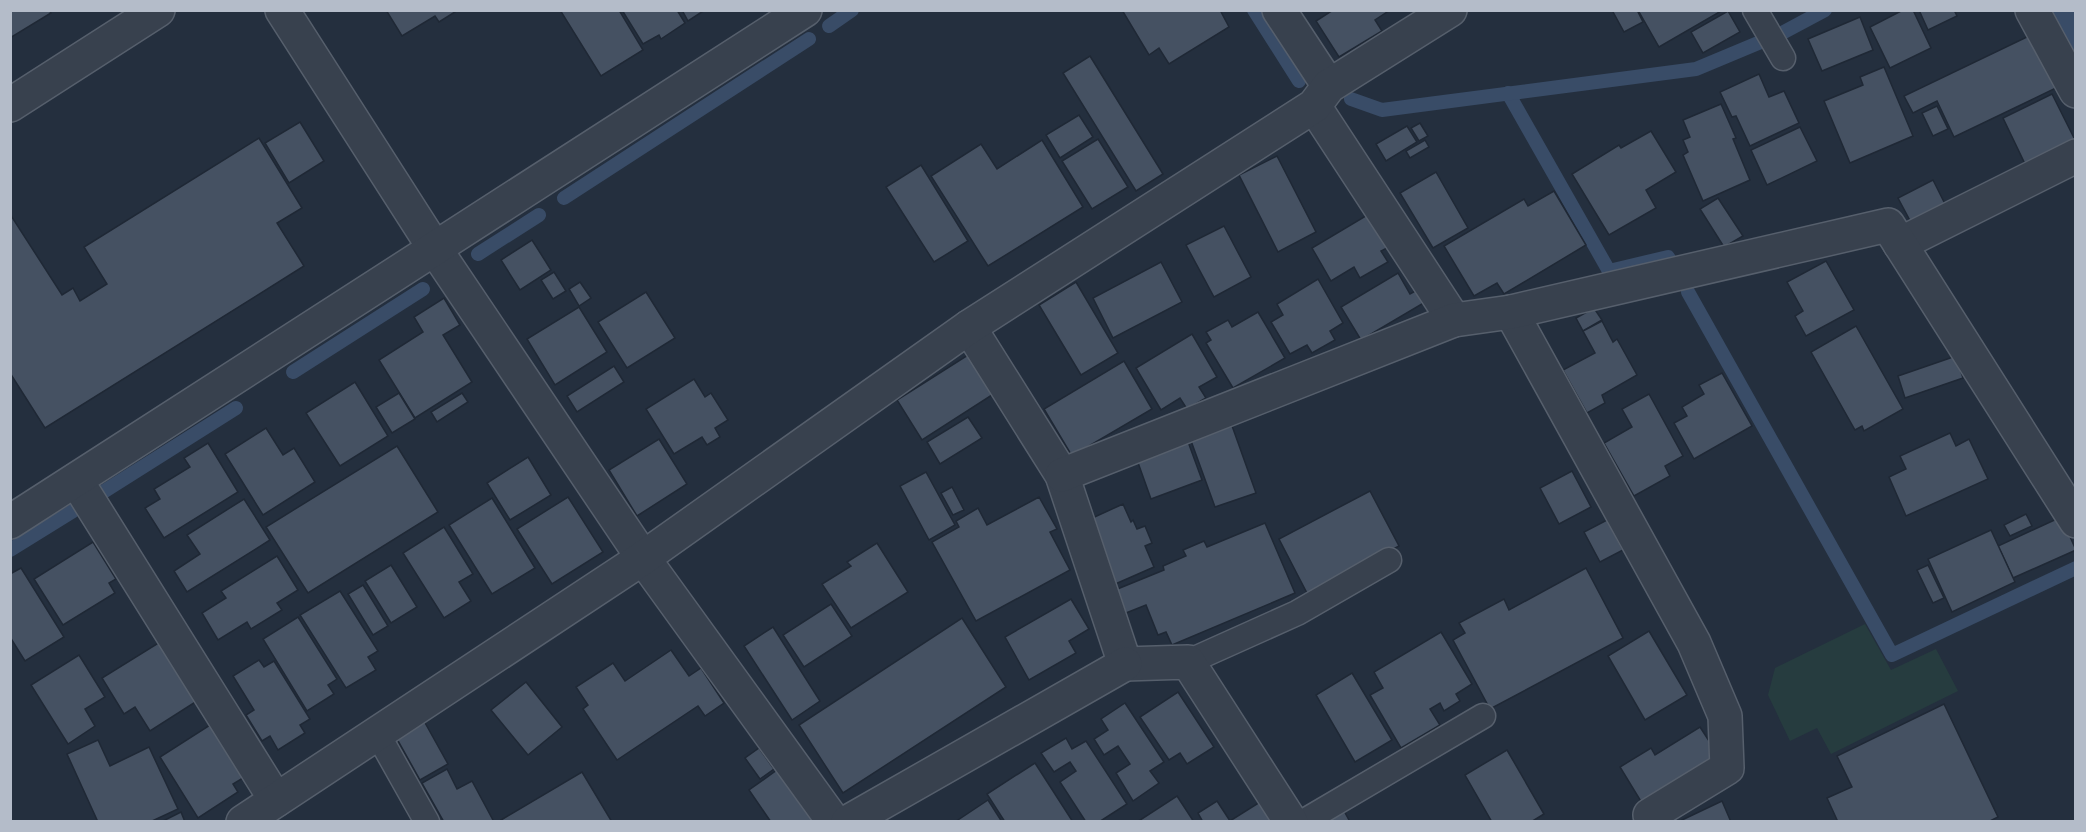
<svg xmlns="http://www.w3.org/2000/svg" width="2086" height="832" font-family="'Titillium Web',sans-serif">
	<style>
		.green { fill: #263c3f }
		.water { fill: #394c67 }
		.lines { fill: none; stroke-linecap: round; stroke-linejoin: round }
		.stream { stroke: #394c67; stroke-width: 14 }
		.building { fill: #455162; stroke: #1f2835; stroke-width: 1.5 }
		.service-casing { stroke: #565f6c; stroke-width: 27 }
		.minor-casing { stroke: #565f6c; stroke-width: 36 }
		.service { stroke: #38414e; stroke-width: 24 }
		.minor { stroke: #38414e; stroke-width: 33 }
	</style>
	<rect width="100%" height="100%" fill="#242f3e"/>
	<path class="green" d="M1865,624L1891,670L1936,649L1958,691L1831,754L1817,728L1790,741L1768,695L1775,668Z"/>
	<path class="water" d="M2042,11H2075V73Z"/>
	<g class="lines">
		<g class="stream">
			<path d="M1254,10L1299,81"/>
			<path d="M829,26L852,10"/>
			<path d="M1780,34L1825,10"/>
			<path d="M1508,93L1609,271L1668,257L1671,262"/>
			<path d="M1351,99L1382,110L1696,69L1763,41"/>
			<path d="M564,198L809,39"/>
			<path d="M478,254L539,215"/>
			<path d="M1688,292L1892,655L2076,568"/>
			<path d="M293,372L423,289"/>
			<path d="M103,492L236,408"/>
			<path d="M10,550L73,511"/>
		</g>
	</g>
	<g class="building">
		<path d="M10,10H49L51,13L10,38Z"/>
		<path d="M386,10H454L455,12L439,22L435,16L402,36Z"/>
		<path d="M560,10H619L643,50L601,76Z"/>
		<path d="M622,10H677L685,23L661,39L659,35L643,44Z"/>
		<path d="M682,10H705L688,21Z"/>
		<path d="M1122,10H1220L1229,27L1169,64L1159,48L1149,55Z"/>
		<path d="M1333,10H1390L1375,20L1382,31L1339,57L1316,21Z"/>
		<path d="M1612,10H1637L1643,22L1624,32Z"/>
		<path d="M1638,10H1723L1659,47Z"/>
		<path d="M1903,10H1913L1931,48L1890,68L1870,27Z"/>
		<path d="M1919,10H1954L1957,16L1928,30Z"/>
		<path d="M1728,11L1740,32L1703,53L1691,32Z"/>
		<path d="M1860,17L1873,50L1822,71L1808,39Z"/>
		<path d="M2031,35L2056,88L1954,137L1937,101L1913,113L1904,96Z"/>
		<path d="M1090,56L1163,174L1136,191L1063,73Z"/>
		<path d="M1884,67L1913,136L1850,163L1824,101L1863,85L1860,77Z"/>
		<path d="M1759,74L1769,97L1784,91L1799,123L1750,146L1736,116L1732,117L1720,92Z"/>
		<path d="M2052,94L2076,142L2027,168L2003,118Z"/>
		<path d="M1721,104L1736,138L1733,139L1750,180L1703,201L1683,155L1688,152L1683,140L1690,137L1683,120Z"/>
		<path d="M1937,106L1948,129L1933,136L1922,113Z"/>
		<path d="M1079,115L1093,137L1060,158L1046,135Z"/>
		<path d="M300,122L324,161L289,183L265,143Z"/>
		<path d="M1420,123L1428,136L1419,141L1411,128Z"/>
		<path d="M1407,126L1417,142L1386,161L1376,144Z"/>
		<path d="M1800,127L1817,161L1767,185L1751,150Z"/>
		<path d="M1651,131L1676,172L1646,190L1656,208L1609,235L1572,174L1619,145L1621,148Z"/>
		<path d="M259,138L302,208L277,223L304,266L45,428L10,373V214L62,295L73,288L80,301L107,284L84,247Z"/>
		<path d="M1098,139L1128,187L1092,209L1062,161Z"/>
		<path d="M1042,140L1083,207L988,266L931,176L981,144L997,169Z"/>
		<path d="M1425,140L1429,147L1410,158L1406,151Z"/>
		<path d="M1277,156L1316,232L1278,252L1239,175Z"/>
		<path d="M921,165L968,241L934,262L886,187Z"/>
		<path d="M1436,172L1468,228L1433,248L1400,193Z"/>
		<path d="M1933,180L1948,210L1914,228L1898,198Z"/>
		<path d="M1554,191L1586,245L1504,294L1497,283L1474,296L1444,246L1524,199L1528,206Z"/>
		<path d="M1718,198L1743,236L1724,247L1700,209Z"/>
		<path d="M1369,214L1389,247L1381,251L1388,262L1360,278L1354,267L1331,281L1312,248Z"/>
		<path d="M1224,226L1251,277L1214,297L1186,245Z"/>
		<path d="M532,240L551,270L520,290L501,260Z"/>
		<path d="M1826,261L1854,310L1806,336L1795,316L1803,311L1787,282Z"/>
		<path d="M1161,262L1182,302L1113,338L1093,298Z"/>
		<path d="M554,272L566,291L553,299L541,280Z"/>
		<path d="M1398,273L1410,294L1419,289L1427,301L1361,340L1341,307Z"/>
		<path d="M1318,279L1343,323L1330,331L1335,340L1312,353L1307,345L1290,354L1271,322L1283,315L1277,304Z"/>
		<path d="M580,282L591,298L579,306L569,289Z"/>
		<path d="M1076,282L1118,353L1081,375L1039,305Z"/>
		<path d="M646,292L675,338L627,368L598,322Z"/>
		<path d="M444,298L460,325L443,335L472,382L415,418L379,360L423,332L414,317Z"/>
		<path d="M579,307L607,352L555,385L527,339Z"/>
		<path d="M1594,308L1602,320L1583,331L1576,318Z"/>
		<path d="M1258,312L1285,358L1233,388L1206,343L1211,340L1206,332L1228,320L1232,327Z"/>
		<path d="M1602,321L1613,342L1617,339L1637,375L1602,395L1605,403L1587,413L1563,370L1595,353L1583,331Z"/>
		<path d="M1856,326L1903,409L1864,431L1862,426L1855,430L1811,352Z"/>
		<path d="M1192,334L1217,377L1199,387L1206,398L1187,409L1180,398L1161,410L1136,368Z"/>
		<path d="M968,355L992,395L922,440L897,400Z"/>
		<path d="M1956,356L1963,378L1905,398L1898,376Z"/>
		<path d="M1124,361L1152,409L1072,456L1044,409Z"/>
		<path d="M614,366L624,382L577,412L567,396Z"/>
		<path d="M1722,373L1752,426L1694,459L1674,423L1687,416L1682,407L1704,394L1699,385Z"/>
		<path d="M694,379L705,397L711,393L728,420L715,428L720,437L707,445L702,437L674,454L646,409Z"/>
		<path d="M355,382L388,436L340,466L306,413Z"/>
		<path d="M399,393L415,419L392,433L376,407Z"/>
		<path d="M462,393L468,402L437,422L431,412Z"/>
		<path d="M1649,394L1683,456L1665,466L1670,476L1634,496L1604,443L1632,427L1622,409Z"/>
		<path d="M968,417L982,438L940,464L927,442Z"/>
		<path d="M1231,423L1256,493L1215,507L1190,438Z"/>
		<path d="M266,428L283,455L294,448L315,482L263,515L225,454Z"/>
		<path d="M1950,433L1956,446L1969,439L1988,479L1906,516L1889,477L1906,469L1900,456Z"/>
		<path d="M659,439L687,484L637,516L609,470Z"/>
		<path d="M1187,439L1202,480L1151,499L1136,457Z"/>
		<path d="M208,443L238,492L164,538L145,508L160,499L154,489L190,467L184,458Z"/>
		<path d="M397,446L438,512L308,593L266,527Z"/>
		<path d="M528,457L551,495L510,520L487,483Z"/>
		<path d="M1572,471L1591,507L1559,524L1540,488Z"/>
		<path d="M926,472L955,525L929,540L900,486Z"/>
		<path d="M952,487L964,510L953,515L941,493Z"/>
		<path d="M1370,491L1399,546L1308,595L1279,539Z"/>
		<path d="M568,497L603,552L552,584L517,529Z"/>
		<path d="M1039,497L1057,529L1050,532L1070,570L976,621L932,542L959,527L956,521L978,508L987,525Z"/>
		<path d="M492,498L535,568L492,594L449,525Z"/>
		<path d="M244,499L270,540L187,592L174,571L200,554L187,535Z"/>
		<path d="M1123,504L1131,522L1133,520L1137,529L1145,526L1152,543L1145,546L1154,567L1113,585L1088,520Z"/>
		<path d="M2026,514L2032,526L2010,536L2004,525Z"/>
		<path d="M2061,517L2076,550L2013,578L1998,546Z"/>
		<path d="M1607,520L1623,550L1600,562L1584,532Z"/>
		<path d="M1265,523L1295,593L1172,645L1166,632L1158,635L1146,605L1126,613L1115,590L1164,570L1163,566L1186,556L1183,550L1204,541L1207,547Z"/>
		<path d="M444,527L473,574L459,582L471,601L444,618L403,553Z"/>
		<path d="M1991,530L2015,582L1952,612L1928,559Z"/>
		<path d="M93,542L116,579L109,583L115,593L63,625L34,579Z"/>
		<path d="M877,543L908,592L851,628L822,584L851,566L847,562Z"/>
		<path d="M277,556L298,590L277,603L282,610L251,629L247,622L218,640L202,613L226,598L221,591Z"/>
		<path d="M391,565L417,607L391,623L365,581Z"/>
		<path d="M1928,565L1944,598L1933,603L1917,570Z"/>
		<path d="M21,568L64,637L25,661L10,637V574Z"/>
		<path d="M1586,568L1623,638L1490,709L1453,640L1465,633L1459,623L1504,599L1509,610Z"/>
		<path d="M363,585L388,626L373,635L348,594Z"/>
		<path d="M340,591L378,651L368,657L376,670L346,688L300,615Z"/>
		<path d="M1071,599L1089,629L1069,641L1076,653L1029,680L1005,637Z"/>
		<path d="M831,604L852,636L804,667L783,635Z"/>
		<path d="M298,617L337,679L328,685L334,694L307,711L263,639Z"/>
		<path d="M962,618L1006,687L843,793L799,725Z"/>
		<path d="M773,627L820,701L792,720L744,646Z"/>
		<path d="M1649,631L1687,695L1645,720L1608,656Z"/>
		<path d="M1441,632L1472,684L1456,694L1460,701L1444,711L1440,703L1430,709L1440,725L1401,748L1370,695L1383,688L1374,672Z"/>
		<path d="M160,642L197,701L150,731L135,707L124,714L102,678Z"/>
		<path d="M671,650L689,676L701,668L724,703L705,716L698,706L617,760L583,709L588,705L576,687L613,663L625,681Z"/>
		<path d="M79,655L105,697L85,709L95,726L68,744L31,685Z"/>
		<path d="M259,660L264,667L274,661L310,719L300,725L305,733L278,750L270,736L262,741L246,715L254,710L233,676Z"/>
		<path d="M1352,673L1392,740L1355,762L1316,695Z"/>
		<path d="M526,682L562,727L528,755L491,710Z"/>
		<path d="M1178,692L1214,747L1187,764L1180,753L1169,760L1140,717Z"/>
		<path d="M1125,703L1164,762L1150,771L1159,783L1133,801L1116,773L1130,764L1118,746L1104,755L1094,739L1108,730L1101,719Z"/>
		<path d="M1944,704L1998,817L1988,822H1838L1827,798L1852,787L1837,756Z"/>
		<path d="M424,721L448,764L420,780L396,737Z"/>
		<path d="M210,725L243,778L233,784L238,792L198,818L160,757Z"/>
		<path d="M1700,727L1722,761L1645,808L1620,767L1651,748L1655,755Z"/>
		<path d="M1066,738L1072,749L1086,741L1127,804L1099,822H1086L1060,782L1076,771L1070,762L1054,772L1041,753Z"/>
		<path d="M98,740L110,766L149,747L178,809L150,822H98L67,754Z"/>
		<path d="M759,748L774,769L760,779L745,758Z"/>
		<path d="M1507,750L1544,814L1531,822H1492L1465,775Z"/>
		<path d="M1035,763L1073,822H1005L987,794Z"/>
		<path d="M447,769L457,789L472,781L494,822H444L422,783Z"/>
		<path d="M777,770L814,822H771L749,790Z"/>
		<path d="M582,772L612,822H503L501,820Z"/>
		<path d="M1177,796L1194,822H1137Z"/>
		<path d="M988,800L1002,822H955Z"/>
		<path d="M1217,801L1230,821L1260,802L1272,822H1203L1198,813Z"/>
		<path d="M1722,801L1731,822H1682V820Z"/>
		<path d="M1343,809L1350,822H1322Z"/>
		<path d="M181,812L185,822H161Z"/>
	</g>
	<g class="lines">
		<defs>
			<g id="service">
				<path d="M1755,10L1783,58"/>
				<path d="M1188,662L1297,613L1389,560"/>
				<path d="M377,733L427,822"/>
				<path d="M1303,822L1483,716"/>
			</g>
			<g id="minor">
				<path d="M282,10L435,249L643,558L834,822"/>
				<path d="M1279,10L1329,86"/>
				<path d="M2032,10L2076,91"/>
				<path d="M10,105L158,10"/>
				<path d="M1314,106L1454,320"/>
				<path d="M1900,244L2076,156"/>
				<path d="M1511,312L1694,643L1725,716L1727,768L1650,815L1653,822"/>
				<path d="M969,327L1062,475L1125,664L1188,662L1291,822"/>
				<path d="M1062,475L1454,320L1511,312L1888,225L2076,521"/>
				<path d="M76,480L276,800"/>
				<path d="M10,522L805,10"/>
				<path d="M243,822L643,558L969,327L1314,106L1329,86L1450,10"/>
				<path d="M848,822L1125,664"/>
			</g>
		</defs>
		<use href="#service" class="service-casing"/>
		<use href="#minor" class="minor-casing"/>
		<use href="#service" class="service"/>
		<use href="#minor" class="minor"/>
	</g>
	<rect width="2086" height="832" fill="none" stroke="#b4bcc9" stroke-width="24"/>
</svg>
